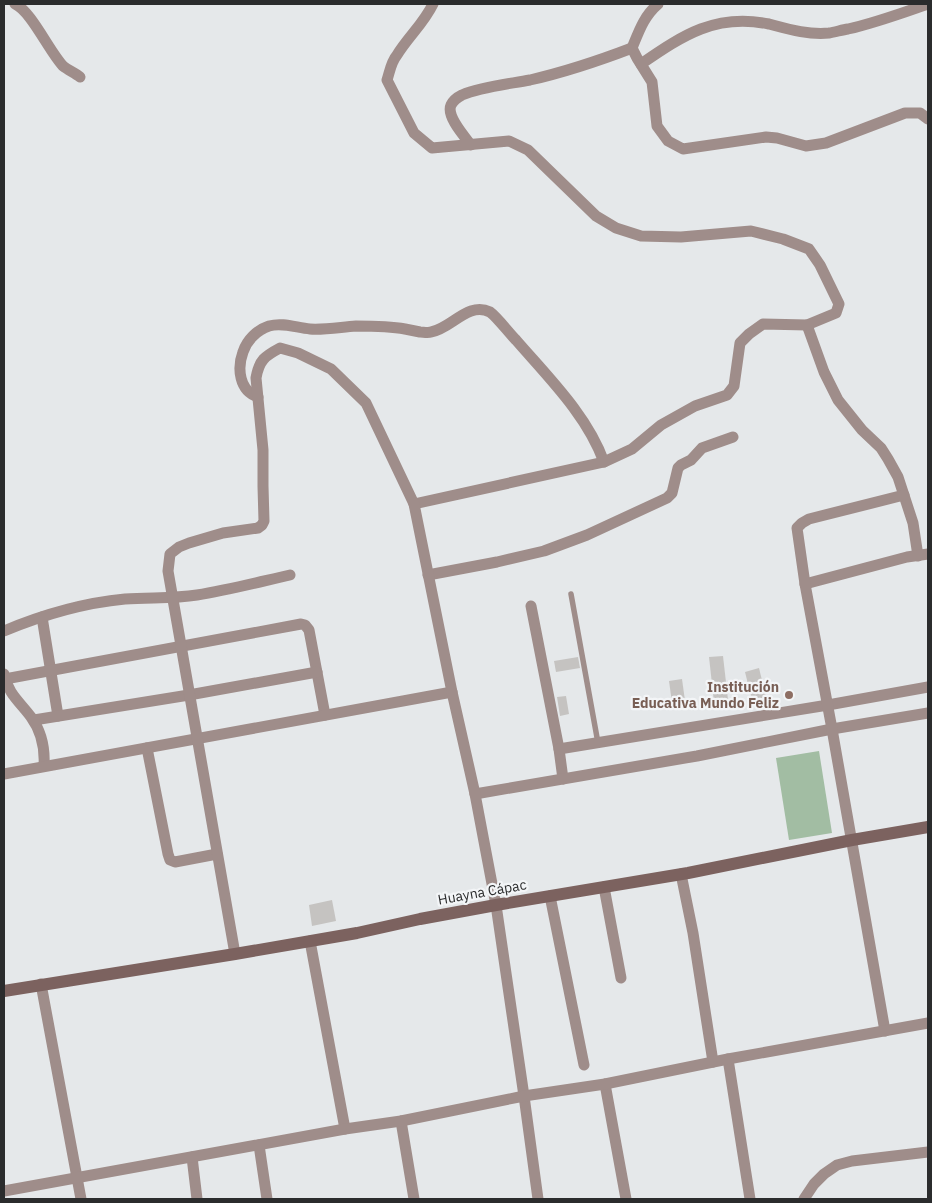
<svg xmlns="http://www.w3.org/2000/svg" width="932" height="1203" font-family="'IBM Plex Sans',sans-serif">
	<style>
		.green { fill: #a2bda3 }
		.building { fill: #c5c3c1 }
		.lines { fill: none; stroke-linecap: round; stroke-linejoin: round }
		.lane { stroke: #9f8d8a; stroke-width: 5.5 }
		.street { stroke: #9f8d8a; stroke-width: 11 }
		.secondary { stroke: #7c625f; stroke-width: 12 }
		.education-dot { fill: #8d6e63; stroke: #f3f5f7; stroke-width: 2 }
		.labels { text-anchor: middle; stroke-width: 4.5; stroke-linejoin: round; paint-order: stroke }
		.education-label { font-size: 14px; font-weight: bold; fill: #785e54; stroke: #f3f5f7; text-anchor: end }
		.street-label { font-size: 14px; fill: #2b2c2d; stroke: #f3f5f7 }
	</style>
	<rect width="100%" height="100%" fill="#e5e8ea"/>
	<path class="green" d="M819,751L832,833L789,840L776,758Z"/>
	<g class="building">
		<path d="M723,656L728,700L714,702L709,657Z"/>
		<path d="M578,657L580,668L556,672L554,661Z"/>
		<path d="M759,668L766,697L752,700L745,672Z"/>
		<path d="M682,679L686,708L673,710L669,681Z"/>
		<path d="M566,696L569,714L560,716L557,697Z"/>
		<path d="M332,900L336,921L312,926L309,905Z"/>
	</g>
	<g class="lines">
		<path class="lane" d="M571,594L598,743"/>
		<g class="street">
			<path d="M15,4C31,11 49,51 63,66C68,70 75,73 80,77"/>
			<path d="M658,4C644,16 639,31 632,48L637,58L652,82L657,126L668,141L683,149L766,137L777,138L806,146L826,143L905,113H920L928,119"/>
			<path d="M641,64C683,35 716,13 769,24C788,29 808,35 829,33C835,32 842,30 848,29C875,23 902,13 928,4"/>
			<path d="M471,145C464,136 446,116 451,105C453,101 458,97 462,95C481,87 509,84 530,80C565,72 598,61 632,48"/>
			<path d="M807,325L824,372L838,400L862,430L881,448L888,459L898,477L913,523L918,556"/>
			<path d="M258,397C239,391 237,368 243,352C247,340 257,330 269,326C283,322 297,328 310,329C325,330 341,327 356,326C372,326 389,326 405,329C410,330 415,331 420,332C423,332 428,333 431,332C451,329 468,301 490,312C497,317 509,333 516,340C548,377 587,415 604,462"/>
			<path d="M414,504L604,462L632,449L661,425L695,406L727,395L734,386L740,343L749,334L763,324L807,325L836,313L839,304L820,265L809,249L783,239L751,231L681,237L641,236L616,228L596,216L528,150L509,141L432,148L414,133L387,80C390,71 391,62 397,55C408,37 424,23 433,4"/>
			<path d="M428,575L497,562L544,551L587,535L667,498L672,493L678,468L681,465L691,460L702,448L733,437"/>
			<path d="M805,584L907,557L928,554"/>
			<path d="M531,606L559,749L563,779"/>
			<path d="M42,617L58,716"/>
			<path d="M4,631C42,615 83,603 125,599C149,597 173,599 197,595C228,590 259,582 290,575"/>
			<path d="M4,674C8,694 20,702 31,717C42,732 45,749 44,766"/>
			<path d="M5,679L301,624L305,625L309,630L325,715"/>
			<path d="M34,720L189,695L317,672"/>
			<path d="M147,748L168,854L170,860L175,862L217,854"/>
			<path d="M559,749L828,705L928,687"/>
			<path d="M4,774L452,692"/>
			<path d="M475,794L697,756L832,729L928,713"/>
			<path d="M681,874L693,933L713,1062"/>
			<path d="M604,887L621,978"/>
			<path d="M550,896L584,1065"/>
			<path d="M310,941L345,1129"/>
			<path d="M235,954L168,571L170,554L179,547L189,543L223,533L258,528L262,525L264,521L263,486V450L256,378C259,360 265,356 280,348L298,353L331,369L366,403L414,504L452,692L475,794L496,905L524,1096L538,1199"/>
			<path d="M41,984L81,1199"/>
			<path d="M885,1031L832,729L805,584L797,528L802,523L809,519L904,495"/>
			<path d="M728,1059L750,1199"/>
			<path d="M605,1084L626,1199"/>
			<path d="M401,1121L414,1199"/>
			<path d="M259,1145L267,1199"/>
			<path d="M192,1157L197,1199"/>
			<path d="M4,1191L345,1129L401,1121L524,1096L605,1084L728,1059L928,1023"/>
			<path d="M804,1199L814,1184L824,1174L837,1165L852,1161L928,1152"/>
		</g>
		<path class="secondary" d="M4,991L235,954L357,933L420,919L496,905L688,873L852,840L928,827"/>
	</g>
	<circle class="education-dot" cx="789" cy="695" r="5"/>
	<g class="labels">
		<g class="education-label">
			<text x="779" y="692">Institución<tspan x="779" dy="16">Educativa Mundo Feliz</tspan></text>
		</g>
		<g class="street-label">
			<text transform="translate(482 892) rotate(-10)" y="5">Huayna Cápac</text>
		</g>
	</g>
	<rect width="932" height="1203" fill="none" stroke="#2b2c2d" stroke-width="10"/>
</svg>
